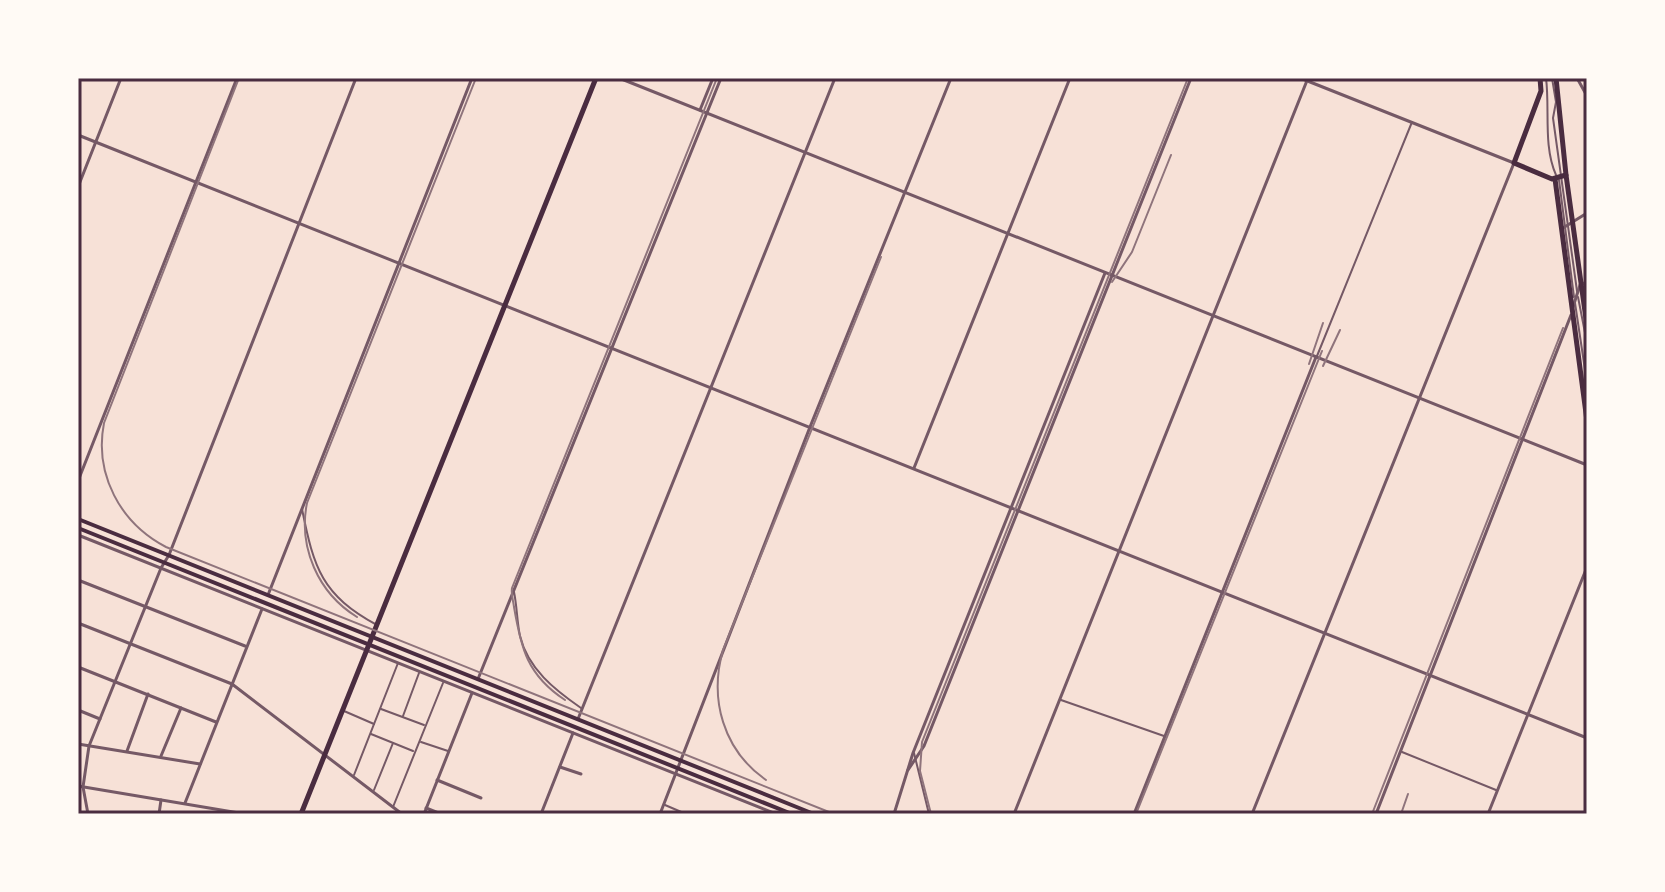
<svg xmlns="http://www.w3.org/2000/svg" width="1665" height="892" font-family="'Varela Round',sans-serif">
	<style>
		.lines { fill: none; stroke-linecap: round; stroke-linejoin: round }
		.service { stroke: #755966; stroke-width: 2 }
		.pedestrian { stroke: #755966; stroke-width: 2 }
		.minor { stroke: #755966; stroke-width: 3 }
		.secondary { stroke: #4a2c40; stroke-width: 4 }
		.primary { stroke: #4a2c40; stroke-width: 5 }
		.rail { stroke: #8f747c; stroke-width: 2 }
		.neatline { fill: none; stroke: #4a2c40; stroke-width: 3 }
	</style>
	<rect width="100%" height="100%" fill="#f7e1d7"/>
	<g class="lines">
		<g class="service">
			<path d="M1546,78C1550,109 1543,146 1556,175"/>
			<path d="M1552,78L1556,102L1553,118L1577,291"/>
			<path d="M1559,180L1574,297"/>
			<path d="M1578,297L1587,343"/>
			<path d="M1575,303L1587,383"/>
			<path d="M1317,356L1412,122"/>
			<path d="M302,509C314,569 322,595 377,625"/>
			<path d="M514,592C517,606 517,622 520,636C528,669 555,690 581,708"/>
			<path d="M1061,700L1164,736"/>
			<path d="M1402,752L1496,790"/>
			<path d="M914,753L929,814"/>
		</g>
		<g class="pedestrian">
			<path d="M381,709L424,725"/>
			<path d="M344,711L374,724"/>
			<path d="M403,716L419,673"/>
			<path d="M371,734L413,751"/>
			<path d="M421,742L448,751"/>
			<path d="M354,775L398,663"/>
			<path d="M374,790L393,743"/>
			<path d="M665,805L686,814"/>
			<path d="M393,807L443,683"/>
		</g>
		<g class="minor">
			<path d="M619,78L1587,465"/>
			<path d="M1577,78L1587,96"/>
			<path d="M700,110L713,78"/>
			<path d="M78,135L1587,738"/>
			<path d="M78,187L121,78"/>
			<path d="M1563,228L1587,213"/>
			<path d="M1573,307L1580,285L1587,282"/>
			<path d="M914,468L1070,78"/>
			<path d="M78,481L237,78"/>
			<path d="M78,535L776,814"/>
			<path d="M78,580L245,646"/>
			<path d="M268,595L472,78"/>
			<path d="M78,623L232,684L402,814"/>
			<path d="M78,667L216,722"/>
			<path d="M478,679L721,78"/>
			<path d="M78,710L100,719"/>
			<path d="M578,719L835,78"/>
			<path d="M78,744L200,764"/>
			<path d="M127,751L148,694"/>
			<path d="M161,756L181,708"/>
			<path d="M560,767L581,774"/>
			<path d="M908,770L924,746L1191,78"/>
			<path d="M437,780L481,798"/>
			<path d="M78,786L245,814"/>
			<path d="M185,803L262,609"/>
			<path d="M426,808L441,814"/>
			<path d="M88,814L83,787L89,746L161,568L169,555L356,78"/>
			<path d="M159,814L161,800"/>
			<path d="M424,814L472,693"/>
			<path d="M541,814L573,733"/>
			<path d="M660,814L810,427L951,78"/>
			<path d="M894,814L913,753L1105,273"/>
			<path d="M1014,814L1308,78"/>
			<path d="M1134,814L1316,357"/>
			<path d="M1252,814L1514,163L1300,78"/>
			<path d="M1376,814L1571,315"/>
			<path d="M1488,814L1587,567"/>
		</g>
		<g class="secondary">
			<path d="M78,519L814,814"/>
			<path d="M78,528L792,814"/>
		</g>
		<g class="primary">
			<path d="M1540,78L1541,91L1514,163L1552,179L1566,175"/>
			<path d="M1556,78L1566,175L1587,326"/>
			<path d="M1555,179L1587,421"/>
			<path d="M301,814L596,78"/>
		</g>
		<g class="rail">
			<path d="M239,78L104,423C94,474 120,523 166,547L834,814"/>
			<path d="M1112,282L1132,252L1171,155"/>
			<path d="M1309,364L1323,323"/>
			<path d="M1323,366L1340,330"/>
			<path d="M357,617C318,593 298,547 307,503L476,78"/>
			<path d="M565,700C527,675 521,648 514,607C513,599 511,595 512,588L717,78"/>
			<path d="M766,780C723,750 709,699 723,650L881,257"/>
			<path d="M931,814L920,771L922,742L1188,78"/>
			<path d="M1136,814L1322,351"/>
			<path d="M1372,814L1563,328"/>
			<path d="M1401,814L1408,794"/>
		</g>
	</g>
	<rect width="1665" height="892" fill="none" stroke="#fffaf5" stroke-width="160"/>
	<rect x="80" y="80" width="1505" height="732" class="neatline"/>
</svg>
